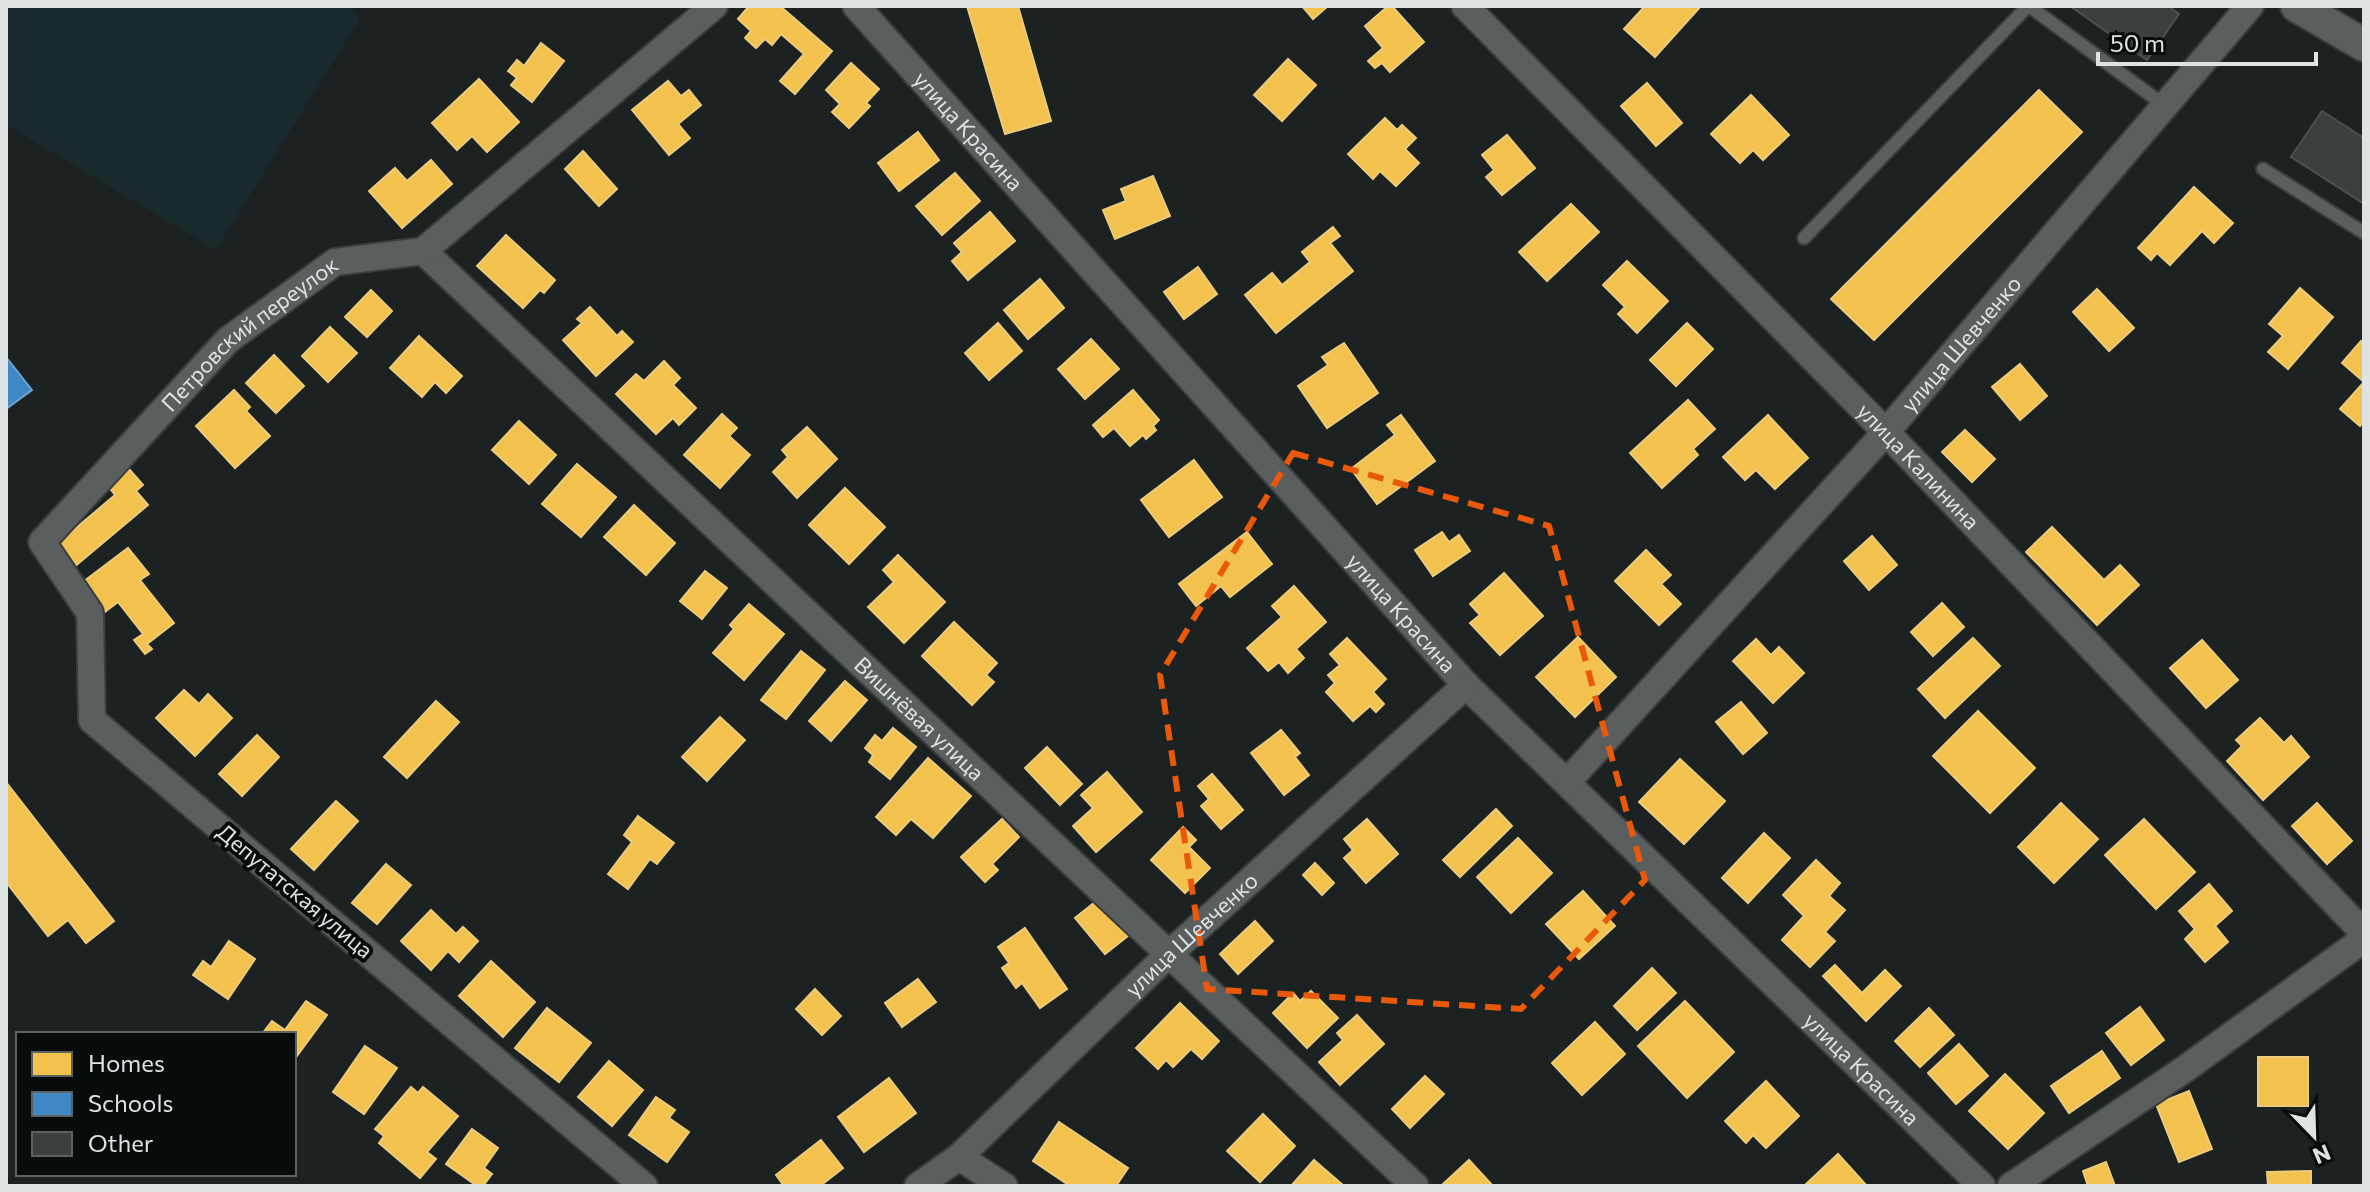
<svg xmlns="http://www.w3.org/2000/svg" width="2370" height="1192" font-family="Commissioner,sans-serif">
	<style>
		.built { fill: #1a292c }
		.homes { fill: #f2c14e; stroke: #eccb7b; stroke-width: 2 }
		.schools { fill: #3f88c5; stroke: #6ea3ce; stroke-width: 2 }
		.building { fill: #3c3f40; stroke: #4c5050; stroke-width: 2 }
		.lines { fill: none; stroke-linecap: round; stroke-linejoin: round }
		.service-casing { stroke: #3a3d3e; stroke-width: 16 }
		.minor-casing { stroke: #3a3d3e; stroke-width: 30 }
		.tertiary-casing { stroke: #3a3d3e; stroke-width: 36 }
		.service { stroke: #5b5e5f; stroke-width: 12 }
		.minor { stroke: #5b5e5f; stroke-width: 26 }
		.tertiary { stroke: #5b5e5f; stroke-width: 32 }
		.marked { fill: none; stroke: #e8590c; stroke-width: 6; stroke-dasharray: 16 10; stroke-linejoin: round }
		.labels { text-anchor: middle; stroke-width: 8; stroke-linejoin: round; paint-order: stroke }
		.street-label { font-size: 22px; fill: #dde2e3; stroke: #080b0c }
	</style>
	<rect width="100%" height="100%" fill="#1c2122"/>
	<path class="built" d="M6,6H350L360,19L216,250L6,125Z"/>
	<g class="homes">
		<path d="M749,6H780L832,51L795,94L780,81L804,54L781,34L772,45L765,39L756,48L745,38L751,31L738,19Z"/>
		<path d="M967,6H1018L1051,121L1005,134Z"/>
		<path d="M1302,6H1328L1313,19Z"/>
		<path d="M1388,6H1392L1424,42L1390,72L1382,63L1375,68L1368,61L1383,48L1365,26Z"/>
		<path d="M1645,6H1701L1655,57L1624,29Z"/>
		<path d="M541,43L564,61L532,102L511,85L517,78L508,71L517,60L524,66Z"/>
		<path d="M1288,59L1316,85L1282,121L1254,95Z"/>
		<path d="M851,63L879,89L866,103L870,106L849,128L832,112L840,104L826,90Z"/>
		<path d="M479,79L519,122L487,152L472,136L457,150L432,123Z"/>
		<path d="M668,81L681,96L689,90L701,105L678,124L690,138L669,155L632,110Z"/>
		<path d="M1647,83L1682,123L1656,146L1621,106Z"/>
		<path d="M2039,90L2082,132L1874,340L1831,299Z"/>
		<path d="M1751,95L1789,135L1763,160L1753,150L1740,163L1711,134Z"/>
		<path d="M1385,118L1397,130L1402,125L1416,138L1405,149L1419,163L1396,186L1380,171L1373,179L1348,154Z"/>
		<path d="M918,132L939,160L899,191L878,163Z"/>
		<path d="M1507,135L1535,168L1502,195L1486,177L1494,170L1482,155Z"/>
		<path d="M583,151L617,189L599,206L565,169Z"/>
		<path d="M431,160L452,184L402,228L369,191L395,168L407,181Z"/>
		<path d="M955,173L980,201L942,235L916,206Z"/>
		<path d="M1153,176L1170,216L1115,239L1103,210L1126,201L1121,189Z"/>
		<path d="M2194,187L2233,223L2214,243L2202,231L2170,265L2157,253L2151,260L2138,248Z"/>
		<path d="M1571,204L1599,232L1547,281L1519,252Z"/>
		<path d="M990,212L1015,241L968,280L952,261L962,252L954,243Z"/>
		<path d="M1333,227L1340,236L1330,243L1353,271L1276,333L1245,295L1272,273L1282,285L1310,262L1302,252Z"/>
		<path d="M506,235L555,280L544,293L540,290L523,308L477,266Z"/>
		<path d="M1627,261L1668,301L1637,333L1618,314L1625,307L1603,285Z"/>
		<path d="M1198,267L1217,294L1184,319L1164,292Z"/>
		<path d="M1040,279L1064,308L1028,339L1004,310Z"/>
		<path d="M2300,288L2333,317L2288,369L2268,352L2283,336L2269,324Z"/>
		<path d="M2097,289L2134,328L2109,351L2073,312Z"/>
		<path d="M371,290L392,311L367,337L345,317Z"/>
		<path d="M590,307L617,336L622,331L633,342L596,376L563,340L582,323L577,319Z"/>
		<path d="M998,323L1022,351L989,380L965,353Z"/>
		<path d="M1687,323L1713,349L1676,386L1650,360Z"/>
		<path d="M330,327L357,353L328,382L302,356Z"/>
		<path d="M419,336L462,376L446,393L435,382L422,397L390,368Z"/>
		<path d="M1091,339L1119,369L1085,399L1058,369Z"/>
		<path d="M2361,341L2364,344V421L2360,426L2340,409L2364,382L2342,363Z"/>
		<path d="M1344,343L1378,393L1327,428L1298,386L1328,365L1322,357Z"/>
		<path d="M274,355L304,386L276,413L246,383Z"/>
		<path d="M664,361L680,378L673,385L696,408L679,425L673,418L656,434L616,394L636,374L644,381Z"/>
		<path d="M2020,364L2047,396L2020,420L1992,387Z"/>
		<path d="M234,390L250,407L246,411L270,436L235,468L196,426Z"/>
		<path d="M1133,390L1159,420L1153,426L1156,430L1146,439L1143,435L1130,446L1114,428L1103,437L1093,425Z"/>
		<path d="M1688,400L1715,429L1693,449L1698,455L1662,488L1630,453Z"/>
		<path d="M722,414L737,428L729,436L750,455L720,488L684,455Z"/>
		<path d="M1401,415L1435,461L1377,504L1351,469L1395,435L1387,425Z"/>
		<path d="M1768,415L1808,458L1775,489L1756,470L1745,480L1723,457Z"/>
		<path d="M519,421L556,455L529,484L492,450Z"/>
		<path d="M807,427L837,459L797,498L773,472L788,457L782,450Z"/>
		<path d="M1965,430L1995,459L1972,482L1942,452Z"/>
		<path d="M1194,460L1222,497L1169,537L1141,500Z"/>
		<path d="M577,464L616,497L581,537L542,504Z"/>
		<path d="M129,469L143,485L136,491L148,505L74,567L56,545L115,495L108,486Z"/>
		<path d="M845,488L885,527L849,564L809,525Z"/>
		<path d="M634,505L675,543L646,575L604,537Z"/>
		<path d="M2052,527L2104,580L2120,565L2139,585L2097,625L2026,552Z"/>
		<path d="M1247,532L1272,564L1230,597L1221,586L1196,606L1179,584Z"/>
		<path d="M1442,532L1449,542L1459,535L1470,551L1433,576L1415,550Z"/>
		<path d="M1872,536L1897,565L1869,590L1844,561Z"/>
		<path d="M128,548L149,574L140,580L174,623L147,644L152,649L145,654L134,640L143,634L118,602L102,614L79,585Z"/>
		<path d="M1646,550L1671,575L1661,584L1681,604L1659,625L1615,581Z"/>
		<path d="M898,555L945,602L904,643L868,607L894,582L883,570Z"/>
		<path d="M705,571L727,588L702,619L680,601Z"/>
		<path d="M1504,573L1543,616L1500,655L1470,623L1480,615L1470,604Z"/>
		<path d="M1294,586L1326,622L1296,649L1304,658L1288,673L1279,662L1268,671L1247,648L1282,617L1272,606Z"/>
		<path d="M1942,603L1964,627L1933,656L1911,632Z"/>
		<path d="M749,604L784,634L744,680L713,653L734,629L730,625Z"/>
		<path d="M954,622L997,663L986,675L994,682L972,705L922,656Z"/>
		<path d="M1578,637L1616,677L1575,717L1536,677Z"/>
		<path d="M1347,638L1386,679L1373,692L1384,704L1376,712L1370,706L1353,721L1326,692L1335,683L1328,675L1340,665L1330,654Z"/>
		<path d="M1973,638L2000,666L1945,718L1918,689Z"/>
		<path d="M1756,639L1771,655L1779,647L1804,673L1773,703L1733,661Z"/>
		<path d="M2202,640L2238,680L2206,708L2170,668Z"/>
		<path d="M801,651L825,670L786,719L761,700Z"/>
		<path d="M845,681L867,700L831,741L809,721Z"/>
		<path d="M184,690L199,704L208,694L232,718L195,756L156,718Z"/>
		<path d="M436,701L459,722L407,778L384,757Z"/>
		<path d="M1741,702L1767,733L1743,754L1716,722Z"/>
		<path d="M1978,711L2035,768L1990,813L1933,756Z"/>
		<path d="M720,717L745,740L707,781L682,757Z"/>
		<path d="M2260,718L2284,743L2291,736L2309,757L2263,800L2227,761L2242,746L2236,740Z"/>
		<path d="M893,728L916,747L890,779L869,762L873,755L865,748L875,735L882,741Z"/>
		<path d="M1281,730L1300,753L1295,757L1309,775L1284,795L1251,753Z"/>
		<path d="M257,735L279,757L242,796L219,774Z"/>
		<path d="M1047,747L1082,784L1060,805L1025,768Z"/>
		<path d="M928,758L971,796L933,838L911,819L896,835L876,817Z"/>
		<path d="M1680,759L1725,801L1684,844L1639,802Z"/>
		<path d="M1107,772L1142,812L1096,852L1073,826L1093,808L1081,795Z"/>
		<path d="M1212,774L1243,810L1221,829L1201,806L1209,799L1198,786Z"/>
		<path d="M6,782L114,921L86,943L68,920L48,936L6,882Z"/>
		<path d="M336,801L358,821L314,870L291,849Z"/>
		<path d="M2061,803L2098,839L2054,883L2018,847Z"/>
		<path d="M2317,803L2352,841L2327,864L2292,826Z"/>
		<path d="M1496,809L1512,826L1460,877L1443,860Z"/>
		<path d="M638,816L674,843L657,864L650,859L628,889L608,874L632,842L624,835Z"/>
		<path d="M1002,819L1019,837L992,864L998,870L985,882L961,857Z"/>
		<path d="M1367,819L1398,854L1366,883L1344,858L1353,850L1344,839Z"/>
		<path d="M2144,819L2195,872L2156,909L2105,855Z"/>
		<path d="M1183,827L1196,840L1189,847L1210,868L1185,893L1151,860Z"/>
		<path d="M1764,833L1790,858L1748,903L1722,878Z"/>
		<path d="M1518,838L1552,873L1511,913L1477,877Z"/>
		<path d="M1816,860L1840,883L1829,896L1845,910L1825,932L1835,941L1810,967L1782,940L1804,916L1783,895Z"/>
		<path d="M1315,863L1334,883L1322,895L1303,875Z"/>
		<path d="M386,864L411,885L377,924L352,903Z"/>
		<path d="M2209,884L2232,911L2215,926L2228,942L2205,962L2185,939L2195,929L2179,911Z"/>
		<path d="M1583,891L1615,926L1579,959L1546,924Z"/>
		<path d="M1099,899L1129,935L1105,954L1075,918Z"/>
		<path d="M431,910L456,934L463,927L478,941L459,962L448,951L431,970L401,941Z"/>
		<path d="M1255,921L1273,941L1238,974L1220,954Z"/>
		<path d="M1025,928L1067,989L1040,1008L1022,983L1016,988L1002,968L1009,963L998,947Z"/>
		<path d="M229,941L255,959L228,999L193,975L203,961L211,967Z"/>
		<path d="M491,961L535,1002L503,1037L459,996Z"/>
		<path d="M1835,965L1862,993L1885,970L1901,986L1866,1021L1823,976Z"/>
		<path d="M1652,968L1676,993L1637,1030L1614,1006Z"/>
		<path d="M918,979L936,1002L902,1027L885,1003Z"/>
		<path d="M815,989L841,1016L822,1035L796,1009Z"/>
		<path d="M1311,991L1338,1018L1307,1048L1273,1013L1293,993L1300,1001Z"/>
		<path d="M306,1001L327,1015L294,1060V1034H262L272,1021L285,1030Z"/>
		<path d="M1685,1001L1734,1052L1687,1098L1638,1046Z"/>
		<path d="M1180,1003L1219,1041L1202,1059L1191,1049L1173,1067L1166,1060L1158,1069L1136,1048Z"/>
		<path d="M2140,1007L2164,1040L2131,1065L2106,1033Z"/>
		<path d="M547,1008L591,1043L559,1082L515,1048Z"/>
		<path d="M1929,1008L1954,1035L1920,1067L1895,1041Z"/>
		<path d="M1357,1015L1384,1044L1340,1085L1319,1062L1343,1040L1337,1033Z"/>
		<path d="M1595,1022L1625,1054L1582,1095L1552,1063Z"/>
		<path d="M1959,1044L1988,1076L1956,1104L1928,1073Z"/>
		<path d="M365,1046L397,1068L364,1114L333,1092Z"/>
		<path d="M2102,1051L2120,1078L2069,1113L2051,1086Z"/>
		<rect x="2258" y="1057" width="50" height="49"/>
		<path d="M609,1061L643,1090L612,1126L578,1097Z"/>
		<path d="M2005,1074L2044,1113L2008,1149L1969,1111Z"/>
		<path d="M1425,1076L1444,1094L1410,1128L1392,1109Z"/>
		<path d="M889,1078L916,1113L864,1152L838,1117Z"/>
		<path d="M1766,1081L1799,1116L1766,1148L1753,1135L1746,1143L1725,1121Z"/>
		<path d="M411,1087L418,1093L423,1087L458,1116L427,1152L436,1159L420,1178L379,1143L384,1136L375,1129Z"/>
		<path d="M2189,1091L2212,1149L2179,1162L2156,1104Z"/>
		<path d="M656,1097L675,1110L669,1118L689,1132L667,1162L629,1135Z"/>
		<path d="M1263,1114L1295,1146L1260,1182L1227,1151Z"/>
		<path d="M1059,1122L1128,1168L1116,1186H1070L1033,1161Z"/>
		<path d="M472,1129L498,1148L484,1168L492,1174L483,1186H477L446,1164Z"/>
		<path d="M821,1140L843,1168L820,1186H784L776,1175Z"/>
		<path d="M1838,1154L1867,1186H1804Z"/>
		<path d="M1314,1160L1344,1186H1291Z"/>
		<path d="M1469,1160L1493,1186H1442V1185Z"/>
		<path d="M2106,1162L2115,1186H2088L2083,1171Z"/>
		<path d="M2311,1171V1186H2268L2267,1172Z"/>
	</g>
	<path class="schools" d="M6,357L32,390L6,409Z"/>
	<g class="building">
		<path d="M2070,6H2168L2179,14L2147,60Z"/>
		<path d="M2322,111L2364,138V204L2291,157Z"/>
	</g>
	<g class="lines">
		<defs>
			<g id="service">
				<path d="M2029,6L2164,105"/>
				<path d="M2263,169L2364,233"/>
				<path d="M1804,238L2028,6"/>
			</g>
			<g id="minor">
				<path id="s1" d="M856,6L1466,685L1982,1186"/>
				<path id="s2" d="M1465,6L1886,432L2364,933"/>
				<path id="s3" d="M423,251L1415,1186"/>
				<path id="s4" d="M1568,781L1886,432L2250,6"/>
				<path d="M959,1157L1004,1186"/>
				<path id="s5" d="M644,1186L92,720L90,613L42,542L228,340L335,262L423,251L714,6"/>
				<path id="s6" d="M918,1186L959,1157L1169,954L1466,685"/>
				<path d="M2011,1186L2185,1069L2364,939"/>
			</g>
			<path id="tertiary" d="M2297,6L2364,45"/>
		</defs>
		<use href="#service" class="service-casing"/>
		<use href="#minor" class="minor-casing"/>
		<use href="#tertiary" class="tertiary-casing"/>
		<use href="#service" class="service"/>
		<use href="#minor" class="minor"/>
		<use href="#tertiary" class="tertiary"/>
	</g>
	<path class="marked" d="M1293,453L1549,526L1645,880L1521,1009L1207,989L1160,675Z"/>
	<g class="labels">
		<g class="street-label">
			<text dy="8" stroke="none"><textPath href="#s1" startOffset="168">улица Красина</textPath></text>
			<text dy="8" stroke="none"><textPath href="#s5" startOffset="1210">Петровский переулок</textPath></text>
			<text dy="8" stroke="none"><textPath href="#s4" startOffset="588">улица Шевченко</textPath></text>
			<text dy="8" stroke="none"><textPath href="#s2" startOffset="646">улица Калинина</textPath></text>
			<text dy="8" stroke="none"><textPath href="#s1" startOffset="816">улица Красина</textPath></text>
			<text dy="8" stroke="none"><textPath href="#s3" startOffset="682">Вишнёвая улица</textPath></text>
			<text transform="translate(295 891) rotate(40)" y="8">Депутатская улица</text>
			<text dy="8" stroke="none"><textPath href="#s6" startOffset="372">улица Шевченко</textPath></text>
			<text dy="8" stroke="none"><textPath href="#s1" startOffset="1464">улица Красина</textPath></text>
		</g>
	</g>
	<rect width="2370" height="1192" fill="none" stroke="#dde2e3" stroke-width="16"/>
	<rect x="16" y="1032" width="280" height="144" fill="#080b0c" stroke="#5d6162" stroke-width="2"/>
	<rect x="32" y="1052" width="40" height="24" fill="#f2c14e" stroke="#5d6162" stroke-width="2"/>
	<text x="88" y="1072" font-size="24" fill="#dde2e3">Homes</text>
	<rect x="32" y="1092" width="40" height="24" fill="#3f88c5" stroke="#5d6162" stroke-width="2"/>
	<text x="88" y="1112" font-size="24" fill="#dde2e3">Schools</text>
	<rect x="32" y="1132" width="40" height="24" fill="#3c3f40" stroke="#5d6162" stroke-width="2"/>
	<text x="88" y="1152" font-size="24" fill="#dde2e3">Other</text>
	<g transform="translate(2314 1136) rotate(157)" stroke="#080b0c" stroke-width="6" paint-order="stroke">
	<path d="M0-6L14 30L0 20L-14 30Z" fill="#dde2e3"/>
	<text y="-12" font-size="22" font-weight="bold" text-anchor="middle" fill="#dde2e3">N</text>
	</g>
	<path d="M2098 52v12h218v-12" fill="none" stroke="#dde2e3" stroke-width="4"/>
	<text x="2110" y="52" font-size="24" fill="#dde2e3" stroke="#080b0c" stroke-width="6" paint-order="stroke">50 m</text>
</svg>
